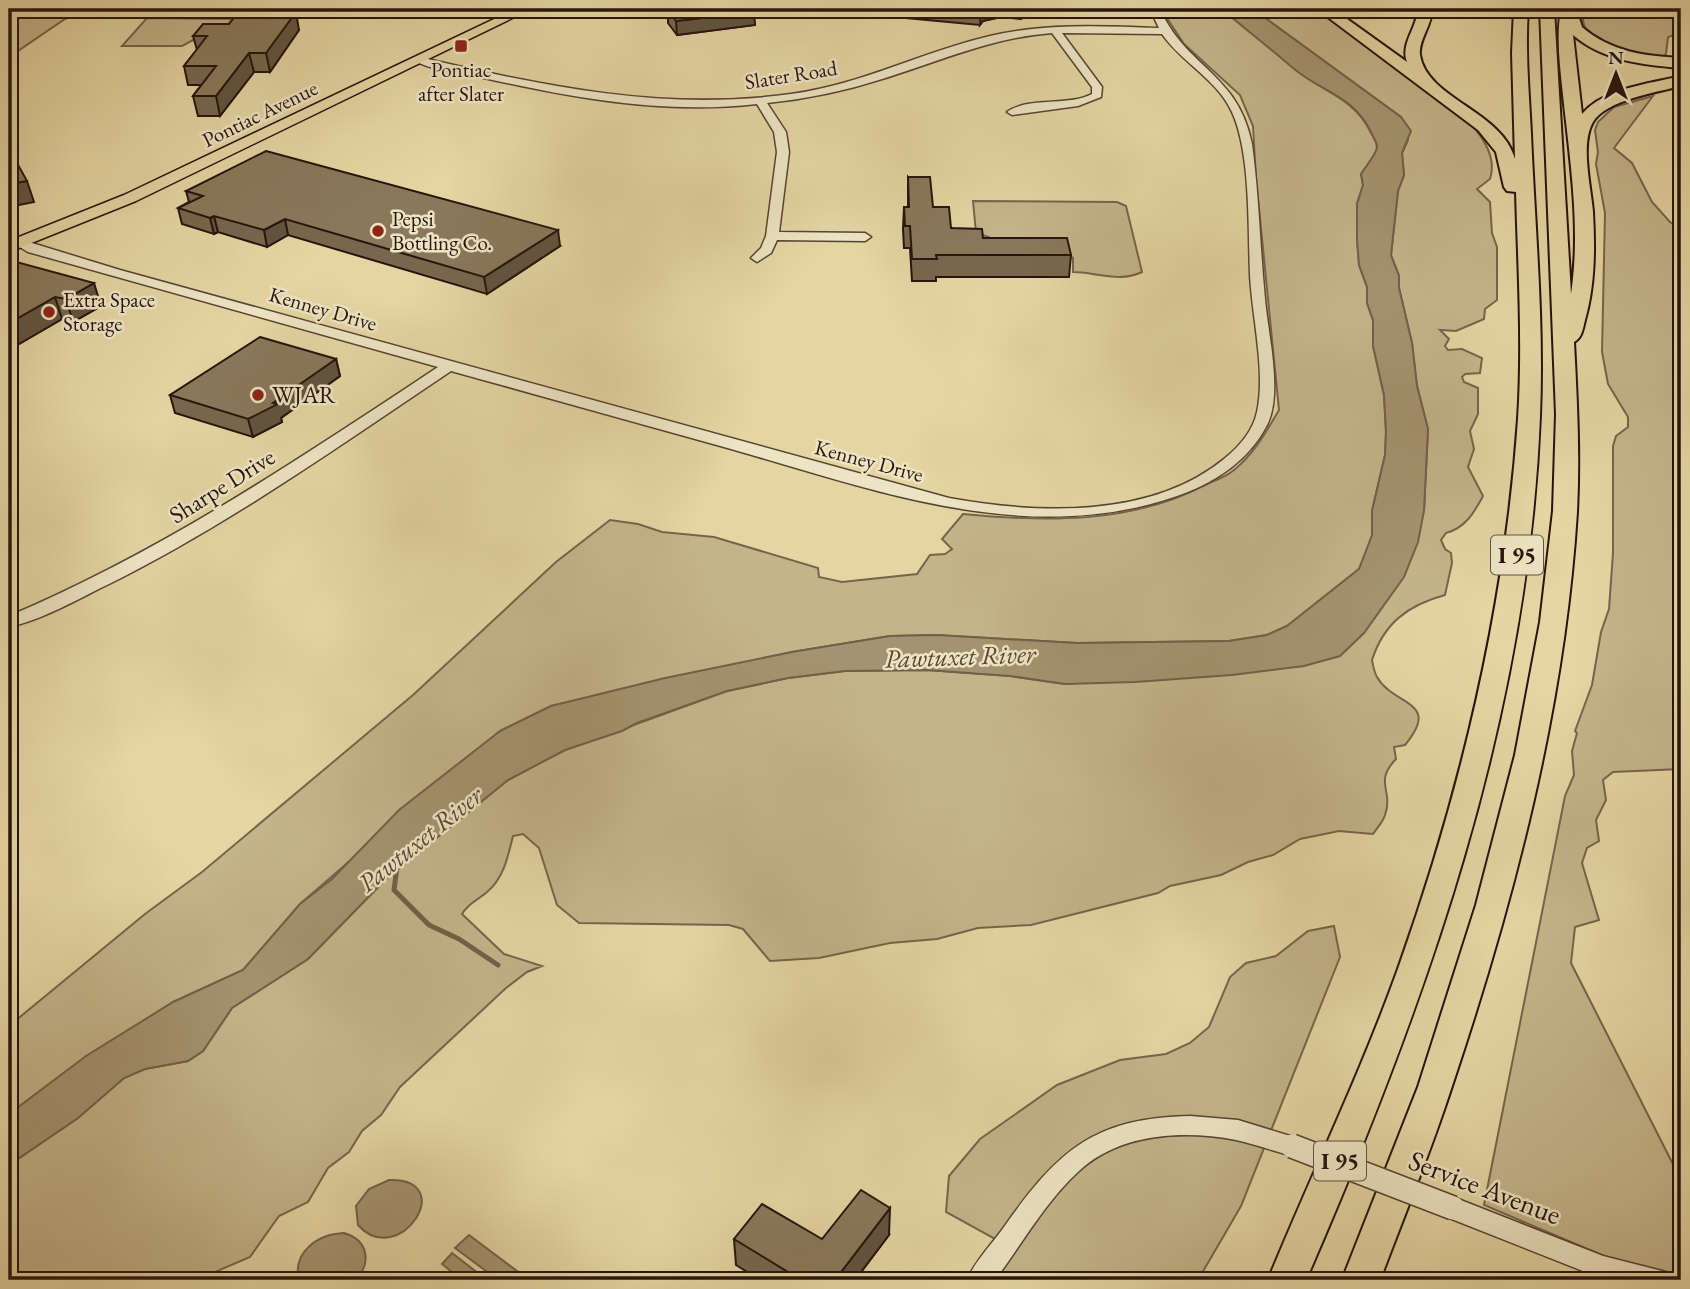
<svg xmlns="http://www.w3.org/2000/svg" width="1690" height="1289" font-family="'EB Garamond',serif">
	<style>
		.green { fill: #c4b48a; stroke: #76644c; stroke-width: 2 }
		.water { fill: #a49370; stroke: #726048; stroke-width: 2 }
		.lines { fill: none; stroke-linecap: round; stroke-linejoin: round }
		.stream { stroke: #726048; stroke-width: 5 }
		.minor-casing { stroke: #564432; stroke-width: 3 }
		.major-casing { stroke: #27140d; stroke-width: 3 }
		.highway-casing { stroke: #27140d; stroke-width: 4 }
		.minor { fill: #ede4c3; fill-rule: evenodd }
		.major { fill: #e4d5a3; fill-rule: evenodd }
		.highway { fill: #e4d5a3; fill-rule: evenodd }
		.minor-bridge-casing { stroke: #564432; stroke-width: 26; stroke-linecap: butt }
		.minor-bridge { stroke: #ede4c3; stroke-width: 23 }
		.wall { fill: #76674e; stroke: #27140d; stroke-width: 2 }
		.shaded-wall { fill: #605440; stroke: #27140d; stroke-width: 2 }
		.building { fill: #89785b; stroke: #27140d; stroke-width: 2 }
		.poi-dot { fill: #8f2418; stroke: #ede4c3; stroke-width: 2.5 }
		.labels { text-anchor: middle; stroke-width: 5; stroke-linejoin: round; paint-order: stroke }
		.far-poi-label { font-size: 21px; fill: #27140d; stroke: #ede4c3; text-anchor: start }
		.far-street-label { font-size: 21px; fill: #27140d; stroke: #ede4c3 }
		.shield { fill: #ede4c3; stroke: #625244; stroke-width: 2 }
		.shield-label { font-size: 23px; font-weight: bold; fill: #27140d }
		.poi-label { font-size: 24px; fill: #27140d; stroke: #ede4c3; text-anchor: start }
		.street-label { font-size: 24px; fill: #27140d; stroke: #ede4c3 }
		.water-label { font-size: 26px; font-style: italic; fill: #594735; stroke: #ede4c3 }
		.near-street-label { font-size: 28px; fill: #27140d; stroke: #ede4c3 }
	</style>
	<rect width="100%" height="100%" fill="#e4d5a3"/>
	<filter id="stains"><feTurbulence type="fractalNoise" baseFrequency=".00286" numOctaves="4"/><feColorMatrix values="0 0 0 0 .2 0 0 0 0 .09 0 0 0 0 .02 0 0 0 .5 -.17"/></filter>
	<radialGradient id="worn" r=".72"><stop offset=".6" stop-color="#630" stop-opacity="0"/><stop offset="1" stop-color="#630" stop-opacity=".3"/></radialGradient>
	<g class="green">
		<path d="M9,9H95L65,19L9,57V34L17,22L16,17L9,12Z"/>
		<path d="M1161,9H1222C1245,29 1270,47 1293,67C1319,91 1354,97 1370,131C1372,135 1377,142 1377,146C1377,155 1367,166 1361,174L1363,185L1357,204V239L1359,265L1367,287V303L1373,320V346L1384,395L1386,432L1385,455L1372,511L1373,536L1359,569L1287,626L1267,635L1229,641L1077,643L937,635L890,636L792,652L551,706L500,731L300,904L243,970L173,1002L9,1114V1026L145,914L202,872L413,695L556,562L610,520L638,524L662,532L714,537L818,568L819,577L842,582L917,574L930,555L945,554L952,549L942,539L963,514C1045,522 1130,524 1205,485C1214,481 1226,477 1234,470C1254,454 1266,432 1279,410L1256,178L1253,126L1240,95L1184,44Z"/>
		<path d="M1253,9H1318L1469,122C1484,138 1497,158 1490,179L1477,189L1490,202L1492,233L1497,247V300L1485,309L1484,319L1456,331L1440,330L1449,339L1445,346L1448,350L1462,349L1482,358L1480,373L1465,374L1462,377L1464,382L1478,388V414L1470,431L1474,449L1468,467L1483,496C1474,513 1465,528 1446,533L1441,540L1445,549L1451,553L1452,563L1445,595C1408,605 1384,623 1372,660C1373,665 1374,672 1377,677C1394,707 1442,700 1405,745L1394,747L1396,759C1373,783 1394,790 1385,815C1383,822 1377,828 1373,834L1339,831L1300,839L1273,855L1248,862L1221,875L1170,886L1158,893L1031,925L978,928L937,939L890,943L819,958L770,961L743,929L729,925L579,923L557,905L539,848L523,834L513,836C508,856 504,878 487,892C478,900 468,903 462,914L504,954L542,966L527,972L506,988L400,1087L381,1115L362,1131L349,1152L328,1168L308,1202L279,1216L250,1257L215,1272L209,1280H9V1165L78,1118L124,1078L145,1069L188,1061L203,1051L232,1008L308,959L387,878L508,780L565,750L727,691L788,678L845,671L927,670L1010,676L1065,684L1304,666L1424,511L1428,429L1417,386L1412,343L1399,288V276L1391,255L1398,191L1404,175L1402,153L1408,140L1401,117Z"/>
		<path d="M1586,9C1615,9 1653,3 1681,15V33L1668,37L1666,54L1662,58C1642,55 1567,43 1586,9Z"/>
		<path d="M147,18L232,19L219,36L195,39L182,46H122Z"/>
		<path d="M1653,96L1614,148L1632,163L1652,202L1670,222L1681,229V769L1613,772L1603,780L1606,800L1596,820L1599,841L1587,848L1582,863L1599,920L1575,927L1571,963L1681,1180V1277H1672L1611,1259L1484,1205L1565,796L1574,775L1572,751L1577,733L1575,731L1592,685L1601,632L1609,609L1613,553V446L1616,436L1628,427V417L1608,384L1602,352L1605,213L1596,164L1598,152L1595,130L1598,122L1614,107Z"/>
		<path d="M973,201L1117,202L1126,206L1142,272C1120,283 1095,272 1073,272V258L1069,255L994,251L989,237L976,233Z"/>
		<path d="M1334,926L1340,957L1241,1206L1198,1280H984L1008,1246L946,1212L949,1176L980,1139L1057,1085L1120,1060L1166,1054L1190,1043L1209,1027L1230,977L1246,963L1276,956L1308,931Z"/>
	</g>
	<g class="water">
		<path d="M1222,9H1253L1401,117L1411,131L1402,153L1404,175L1398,191L1391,255L1399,276V288L1412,343L1417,386L1428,429L1424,511L1418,542L1404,577L1364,633L1340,656L1304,666L1232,675L1135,682L1065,684L1010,676L927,670L845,671L788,678L727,691L637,723L622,731L565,750L508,780L387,878L308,959L232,1008L203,1051L188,1061L145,1069L124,1078L78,1118L9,1165V1114L86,1056L173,1002L243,970L300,904L332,879L399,810L500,731L551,706L665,678L792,652L890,636L937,635L1077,643L1229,641L1267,635L1287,626L1359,569L1372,535V511L1385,455L1386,432L1384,395L1373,346V320L1367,303V287L1359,265L1357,239V204L1363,185L1361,174C1366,166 1377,153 1377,147C1377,142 1373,137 1371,132C1353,95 1321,92 1293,68C1270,48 1245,29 1222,9Z"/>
		<path d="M389,1180C460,1178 399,1271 358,1225L356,1206L369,1189Z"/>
		<path d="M344,1233C368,1240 372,1262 356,1280H299C292,1252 318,1234 344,1233Z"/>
		<path d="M469,1235L529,1280H498L455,1248Z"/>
		<path d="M452,1253L487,1280H462L442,1264Z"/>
	</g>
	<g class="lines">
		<path class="stream" d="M397,867L394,890L429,925L459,939L498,965"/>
		<defs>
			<g id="minor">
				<path d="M1150,9H1160C1186,68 1238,73 1252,144C1259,196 1260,248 1265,299C1268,334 1283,394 1267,425C1248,462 1213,484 1174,497C1023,548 870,488 724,447C633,422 542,396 451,371C339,446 228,525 107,585C76,600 42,620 9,627V616C163,551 299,459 438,367L28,252L13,243L19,239L120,270L949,498C1037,514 1151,519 1224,459C1239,447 1253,431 1257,412C1266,372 1252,317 1250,275C1248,229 1251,153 1232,112C1217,79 1182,63 1162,34L1062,33L1102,87L1101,97L1078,106L1012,115L1007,112C1030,96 1066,107 1092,94V87L1052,33C989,38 941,61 882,79C845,91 806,99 767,103L786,132L789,152L779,232L865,233L871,237L865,241L777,240L771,253L757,262L751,258L761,248L766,236L777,152L774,132L757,104C662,115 567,97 475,76C457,72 429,70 414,60L419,57C543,86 664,112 791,94C864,84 921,52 990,36C1045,23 1102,26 1159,28Z"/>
				<path d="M1190,1116L1238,1120L1300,1139L1304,1146L1300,1153L1292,1156C1273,1151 1255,1144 1236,1140C1184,1130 1120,1133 1079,1171C1045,1202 1022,1244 995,1280H967C975,1261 992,1244 1004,1227C1058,1151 1093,1118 1190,1116Z"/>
				<path d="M1453,1197L1603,1256L1666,1272L1670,1280H1610L1593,1275L1444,1216L1441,1208L1444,1200Z"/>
			</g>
			<path id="major" d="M515,9H531L136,201L9,252V241L124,195Z"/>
			<g id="highway">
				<path d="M1317,9H1333L1407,62C1400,44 1417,28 1418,9H1432C1432,26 1418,40 1420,55C1427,99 1502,111 1515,159L1512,53L1514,9H1528C1525,51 1529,92 1531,134C1535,228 1544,322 1540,416C1528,720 1426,1004 1306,1280H1268C1311,1175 1361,1073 1399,966C1462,788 1505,607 1518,419C1523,343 1518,267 1516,192L1507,191L1504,187L1496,152L1478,130Z"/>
				<path d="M1540,9H1554L1571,294C1581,228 1570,161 1563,95C1560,66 1556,38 1561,9H1576L1582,27C1611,52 1645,56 1681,58V68C1644,65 1603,61 1573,35L1582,114C1604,88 1649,84 1681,76V86C1658,92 1606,100 1593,122C1580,144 1591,187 1593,212C1595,248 1595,285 1585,320C1583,328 1582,338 1574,342C1577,399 1580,455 1577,512C1565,707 1514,901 1452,1086C1431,1151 1404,1216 1380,1280H1342L1418,1087L1476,905L1515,755L1540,622L1553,511L1556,414Z"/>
			</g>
		</defs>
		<use href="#minor" class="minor-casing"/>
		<use href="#major" class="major-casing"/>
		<use href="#highway" class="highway-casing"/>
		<use href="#minor" class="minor"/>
		<use href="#major" class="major"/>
		<use href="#highway" class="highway"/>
		<defs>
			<path id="minor-bridge" d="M1292,1146L1453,1208"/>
		</defs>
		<use href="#minor-bridge" class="minor-bridge-casing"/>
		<use href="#minor-bridge" class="minor-bridge"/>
	</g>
	<g class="wall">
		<path d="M665,9H752L755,25L677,35L668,23V13Z"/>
		<path d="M906,9H1043V12L1020,19L1001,17L983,21L980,25L906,18Z"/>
		<path d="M290,12L299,30L270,72H254L220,116H198L193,96L201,85H188L184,66L197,50L193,36L229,24Z"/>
		<path d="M908,177L951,228L983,238L1071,255L1069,277H936V281H912L910,248H904L903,229L904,207H908Z"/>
		<path d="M186,191L560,246L487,294L288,235L267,247L218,232L214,234L182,224L178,208L189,202Z"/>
		<path d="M9,260L101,306L73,322L62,319L19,344L9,341Z"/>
		<path d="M336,359L340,376L281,418L282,422L253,437L175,413L170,395Z"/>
		<path d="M889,1235L855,1280H760L736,1265L734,1239H822Z"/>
	</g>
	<g class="shaded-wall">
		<path d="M283,9H290L292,17L296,12L299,30L270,72L266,53L280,12Z"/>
		<path d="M982,9H1001V17L983,21L980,25L981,11Z"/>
		<path d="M1020,9H1043V12L1020,19Z"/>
		<path d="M754,12L755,25L677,35L676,21Z"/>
		<path d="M249,53L254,72L220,116L216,96Z"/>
		<path d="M27,181L34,202L9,207V184Z"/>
		<path d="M214,216L218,232L214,234L210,218Z"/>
		<path d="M285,219L288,235L267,247L264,230Z"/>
		<path d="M558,230L560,246L487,294L484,277Z"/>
		<path d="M94,283L101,306L73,322L66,299Z"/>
		<path d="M55,297L62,319L19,344L11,322Z"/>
		<path d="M336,359L340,376L281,418L282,422L253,437L248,419Z"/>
		<path d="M890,1208L889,1235L855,1280H835Z"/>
	</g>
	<g class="building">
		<path d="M241,9H283L280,12H296L266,53H249L216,96H193L216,66H184L207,36H193L203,24H229Z"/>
		<path d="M667,9H752L754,12L676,21Z"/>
		<path d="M954,9H982L981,11Z"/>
		<path d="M266,151L558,230L484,277L285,219L264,230L214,216L210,218L178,208L203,196L186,191Z"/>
		<path d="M9,154H12L27,181L9,184Z"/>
		<path d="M908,177H930L933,207H949L951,228L982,229L983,238H1067L1071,255H936L937,259H912L910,226H905L904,207H909Z"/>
		<path d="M9,260L94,283L66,299L55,297L11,322L9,321Z"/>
		<path d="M260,337L336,359L273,403L278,404L248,419L170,395Z"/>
		<path d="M861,1190L890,1208L835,1280H801L734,1239L762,1204L822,1239Z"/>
	</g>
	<g class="poi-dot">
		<rect x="454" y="39" width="14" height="14" rx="3.5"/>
		<circle cx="378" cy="231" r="7"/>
		<circle cx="49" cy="312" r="7"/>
		<circle cx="258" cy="395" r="7"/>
	</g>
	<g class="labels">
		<g class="far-poi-label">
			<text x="461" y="77" text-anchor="middle">Pontiac<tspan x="461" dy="24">after Slater</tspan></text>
			<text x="392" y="226">Pepsi<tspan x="392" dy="24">Bottling Co.</tspan></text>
			<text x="63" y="307">Extra Space<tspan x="63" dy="24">Storage</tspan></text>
		</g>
		<g class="far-street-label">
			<text transform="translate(791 75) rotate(-9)" y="7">Slater Road</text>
			<text transform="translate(260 114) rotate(-26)" y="7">Pontiac Avenue</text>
			<text transform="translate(323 309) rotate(16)" y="7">Kenney Drive</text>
			<text transform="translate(869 461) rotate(15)" y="7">Kenney Drive</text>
		</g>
		<g class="shield">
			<rect x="1491" y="535.5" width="52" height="39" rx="5"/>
			<rect x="1314" y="1141.5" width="52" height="39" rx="5"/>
		</g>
		<g class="shield-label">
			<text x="1517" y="563">I 95</text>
			<text x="1340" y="1169">I 95</text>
		</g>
		<g class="poi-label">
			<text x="272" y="403">WJAR</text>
		</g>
		<g class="street-label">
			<text transform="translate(222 486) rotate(-32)" y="8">Sharpe Drive</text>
		</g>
		<g class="water-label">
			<text transform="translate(960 656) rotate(-2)" y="9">Pawtuxet River</text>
			<text transform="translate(420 839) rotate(-39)" y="9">Pawtuxet River</text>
		</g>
		<g class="near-street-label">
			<text transform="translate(1485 1187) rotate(21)" y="10">Service Avenue</text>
		</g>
	</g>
	<rect width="1690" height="1289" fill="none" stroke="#e4d5a3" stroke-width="35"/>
	<rect x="10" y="10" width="1669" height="1268" fill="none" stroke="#27140d" stroke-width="3.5"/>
	<rect x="18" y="18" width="1655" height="1254" fill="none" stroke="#27140d" stroke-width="2"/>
	<g transform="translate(1616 74)" stroke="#ede4c3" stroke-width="5" paint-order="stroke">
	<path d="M0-5L12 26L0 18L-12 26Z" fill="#27140d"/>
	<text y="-10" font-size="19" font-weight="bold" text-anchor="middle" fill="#27140d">N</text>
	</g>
	<rect width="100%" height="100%" filter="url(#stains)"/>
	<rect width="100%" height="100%" fill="url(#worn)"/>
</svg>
